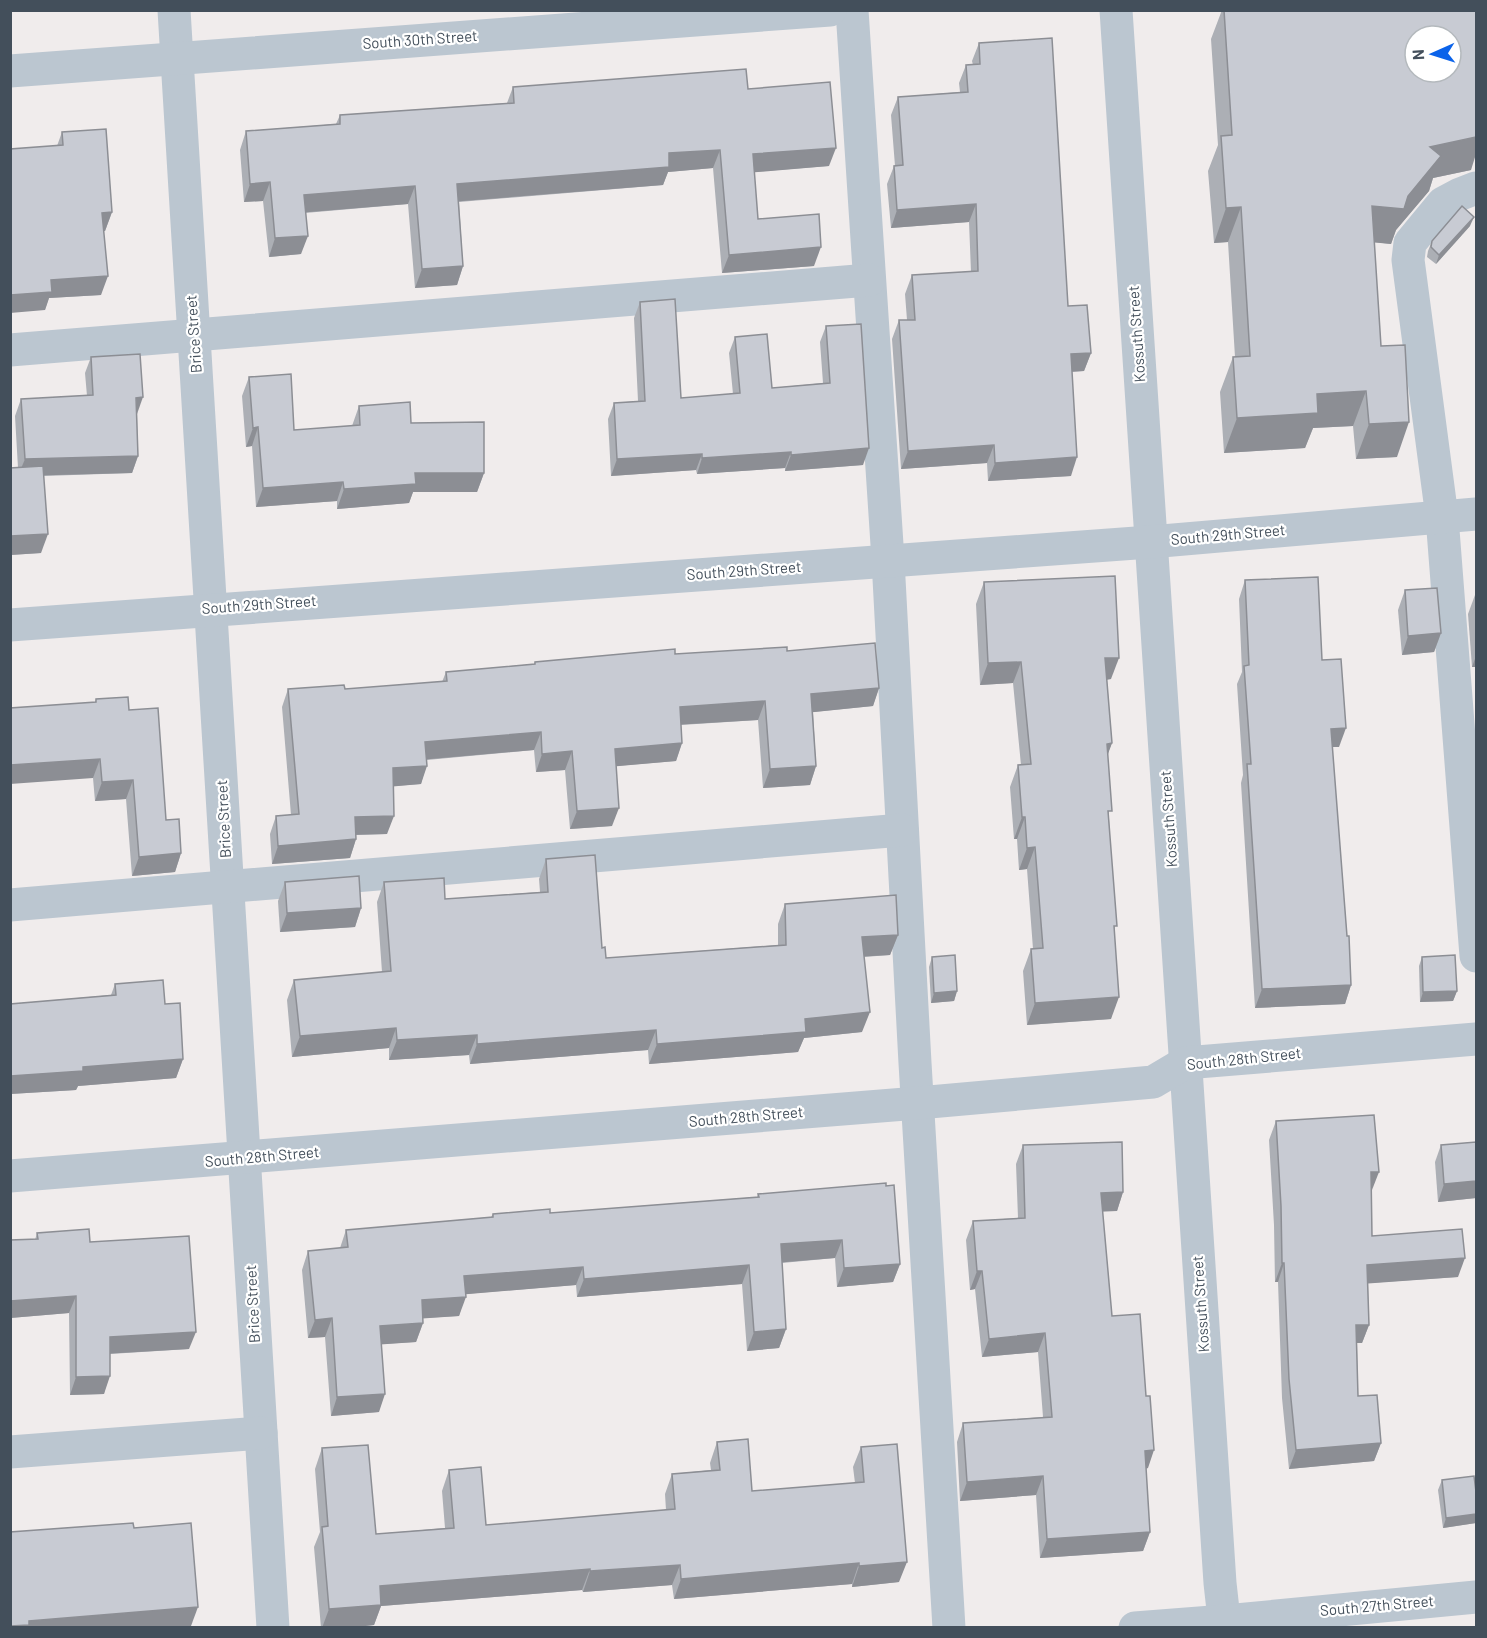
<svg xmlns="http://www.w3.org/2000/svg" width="1487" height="1638" font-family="Barlow,sans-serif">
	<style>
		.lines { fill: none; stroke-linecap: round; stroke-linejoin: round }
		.minor { stroke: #bbc6d0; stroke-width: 33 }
		.wall { fill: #acafb5 }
		.shaded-wall { fill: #8c8e94 }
		.building { fill: #c8cbd3; stroke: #8c8e94; stroke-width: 1.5; fill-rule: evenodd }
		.labels { text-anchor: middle; stroke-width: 4.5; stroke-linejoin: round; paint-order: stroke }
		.street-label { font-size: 15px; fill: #434f5b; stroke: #fff }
	</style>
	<rect width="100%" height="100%" fill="#f0ecec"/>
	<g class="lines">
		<g class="minor">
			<path d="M174,10L273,1628"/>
			<path d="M852,10L888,560L915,1063L949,1628"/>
			<path d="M1116,10L1220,1583L1225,1628"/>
			<path d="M10,71L830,10"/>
			<path d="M1476,188L1458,195L1443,203L1410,243L1408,260L1442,517L1476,956"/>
			<path d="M10,350L869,280"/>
			<path d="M10,625L1150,542L1476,514"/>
			<path d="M10,905L902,830"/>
			<path d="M10,1176L918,1103L1153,1082L1185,1063L1476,1039"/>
			<path d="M10,1452L261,1433"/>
			<path d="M1135,1628L1225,1621L1476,1597"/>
		</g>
	</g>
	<g class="wall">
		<path d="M1222,10H1476L1471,170L1433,178L1429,191L1396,230L1391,244L1374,242L1381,346L1397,457L1356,459L1353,426L1313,428L1305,448L1224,453L1220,392L1233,357H1235L1228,242L1214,243L1208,171L1218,145L1211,39Z"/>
		<path d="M979,43L1068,306L1091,353L1084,371L1072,372L1071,476L988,481L987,463L901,469L892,339L899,320H907L905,294L912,275L971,272L969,222L891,228L887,184L894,166H895L891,115L898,97L960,92L959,83L966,65H973L972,61Z"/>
		<path d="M513,87L748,89L829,166L754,172L758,219L814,266L722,273L713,168L668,172L663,185L459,202L463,266L457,285L415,288L408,204L305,213L301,254L269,257L263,201L244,202L240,150L246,131L336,124L340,115L507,103Z"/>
		<path d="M62,132L112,212L105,231H104L101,295L49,298L45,310L57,146Z"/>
		<path d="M1470,226L1436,264L1427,257L1428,251L1432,241Z"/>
		<path d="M640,302L681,398L733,394L729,353L735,337L772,388L823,383L820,342L826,326L863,465L785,471V468L697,474L696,470L611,476L608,419L614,403L638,401L634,318Z"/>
		<path d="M91,357L137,414L138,456L132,473L44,476L41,553L10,555V468H18L15,416L21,399L87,396L85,373Z"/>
		<path d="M249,377L294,430L352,426L359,406L411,423L484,473L477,492H413L409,503L337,509V501L256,507L252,446L246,447L242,396Z"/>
		<path d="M1245,580L1322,660L1339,747H1332L1351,985L1345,1004L1255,1008L1241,783L1243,775L1237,684L1242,672L1239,599Z"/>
		<path d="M984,582L1111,679L1107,680L1112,743L1107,755L1109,819L1115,931L1111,1019L1027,1025L1023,971L1031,949H1033L1027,869L1019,870L1017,839H1014L1010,787L1018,765H1021L1013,683L980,685L976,604Z"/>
		<path d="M1405,590L1441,633L1434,652L1402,655L1398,610Z"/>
		<path d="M1475,595H1476V667H1472L1468,614Z"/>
		<path d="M787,651L879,688L873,706L813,712L816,766L810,785L763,788L758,720L681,725L682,743L676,761L616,766L612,826L570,829L565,770L536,772L534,750L427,760L421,784L394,786L387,834L356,835V839L350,858L272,864L270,834L276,816L291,815L282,707L288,689H345L442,682L446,672L534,664L535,662L675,654Z"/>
		<path d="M96,699L129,710L166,820L181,853L175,872L132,876L126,799L95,801L93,778L95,702Z"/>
		<path d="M546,859L602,948L606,958L778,945V924L785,904L898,935L890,955L864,957L862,1032L804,1038L798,1052L649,1064L648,1050L470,1064L469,1055L389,1060V1048L292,1057L287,1000L294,980L382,972L377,902L384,882L445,899L540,892L539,879Z"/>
		<path d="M285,882L361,908L355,927L280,932L278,901Z"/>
		<path d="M932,957L957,991L954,1001L931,1003L929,967Z"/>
		<path d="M1422,957L1457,991L1453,1001L1420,1002L1419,966Z"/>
		<path d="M115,984L165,1004L183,1059L176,1078L78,1086L76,1090L10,1094V1004L111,995Z"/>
		<path d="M1276,1121L1372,1190H1371L1372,1236L1458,1277L1368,1283L1369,1325L1362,1343H1357L1358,1396L1381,1443L1374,1461L1289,1469L1282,1398L1278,1282H1275L1274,1225L1269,1140Z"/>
		<path d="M1476,1142V1198L1438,1202L1435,1162L1441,1145Z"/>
		<path d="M1023,1145L1123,1192L1117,1211H1102L1112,1316L1148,1468L1146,1469L1150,1532L1143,1551L1040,1558L1036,1495L960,1501L957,1442L963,1423L1043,1417L1038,1352L982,1357L975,1289L970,1290L966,1240L973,1221L1018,1218L1016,1164Z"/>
		<path d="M758,1194L900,1264L893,1282L837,1287L835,1258L782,1263L786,1329L779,1348L747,1351L742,1284L577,1297L576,1285L465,1294L459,1316L423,1318V1323L416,1342L382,1344L379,1412L331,1416L325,1337L308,1338L302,1270L308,1251L340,1248L346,1230L491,1217L493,1214L550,1213L757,1197Z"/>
		<path d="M37,1233L90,1242L189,1349L110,1354L104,1394L70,1395L69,1313L10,1318V1240H35Z"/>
		<path d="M717,1442L752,1491L855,1483L853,1467L861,1447L899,1582L852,1587V1584L674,1599L672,1585L583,1592L582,1590L381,1606L374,1625L348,1628H321L314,1547L320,1532L315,1469L322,1448L376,1534L445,1528L442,1491L449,1470L486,1525L666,1510L665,1494L672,1474L711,1470L710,1463Z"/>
		<path d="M1442,1480L1476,1523L1443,1528L1438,1490Z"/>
	</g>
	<g class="shaded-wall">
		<path d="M1476,137V154L1471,170L1433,178L1429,191L1396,230L1391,244L1359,241L1372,206L1408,196L1430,147Z"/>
		<path d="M836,148L829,166L746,173L753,154Z"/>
		<path d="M720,150L713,168L668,172L663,185L450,202L457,184L669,153Z"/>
		<path d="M270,182L263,201L244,202L250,184Z"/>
		<path d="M415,186L408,204L297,213L304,195Z"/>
		<path d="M976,204L969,222L891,228L897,210Z"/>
		<path d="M1241,207L1228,242L1214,243L1226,208Z"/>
		<path d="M112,212L105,231L95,232L102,213Z"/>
		<path d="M1474,217L1470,226L1436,264L1439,255Z"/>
		<path d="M308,236L301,254L269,257L275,238Z"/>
		<path d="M821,247L814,266L722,273L729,255Z"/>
		<path d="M463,266L457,285L415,288L422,269Z"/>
		<path d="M108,276L101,295L49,298L45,310L10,313V295L51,280Z"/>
		<path d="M1091,353L1084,371L1064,372L1071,354Z"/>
		<path d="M1366,391L1353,426L1313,428L1305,448L1224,453L1237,418L1317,394Z"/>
		<path d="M143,397L137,414L136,398Z"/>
		<path d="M1409,422L1397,457L1356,459L1369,424Z"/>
		<path d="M258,427L252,446L246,447L253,428Z"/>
		<path d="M994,445L987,463L901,469L908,451Z"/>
		<path d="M869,448L863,465L785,471L791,455Z"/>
		<path d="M791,452L785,468L697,474L702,458Z"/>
		<path d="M702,454L696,470L611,476L617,459Z"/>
		<path d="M138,456L132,473L18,476L25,459Z"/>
		<path d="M1077,457L1071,476L988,481L995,463Z"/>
		<path d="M415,473H484L477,492H413L409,503L337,509L344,489Z"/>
		<path d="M343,482L337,501L256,507L263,488Z"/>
		<path d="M48,534L41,553L10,555V536Z"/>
		<path d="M1441,633L1434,652L1402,655L1408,636Z"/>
		<path d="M1476,656V667H1472Z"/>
		<path d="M1105,658H1119L1111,679L1098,680Z"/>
		<path d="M1021,662L1013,683L980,685L988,663Z"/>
		<path d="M879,688L873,706L805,713L811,694Z"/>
		<path d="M765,701L758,720L673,725L680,707Z"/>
		<path d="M1346,728L1339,747H1324L1331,729Z"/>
		<path d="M541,732L534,750L419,760L425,742Z"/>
		<path d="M682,743L676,761L608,767L615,749Z"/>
		<path d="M1112,743L1104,765L1107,744Z"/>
		<path d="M572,751L565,770L536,772L542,754Z"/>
		<path d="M100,759L93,778L10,784V765Z"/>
		<path d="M427,766L421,784L387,787L393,768Z"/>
		<path d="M816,766L810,785L763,788L770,769Z"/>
		<path d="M133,780L126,799L95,801L102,782Z"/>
		<path d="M619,808L612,826L570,829L577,811Z"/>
		<path d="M394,816L387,834L348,835L355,817Z"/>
		<path d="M1022,817H1025L1017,839H1014Z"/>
		<path d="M356,839L350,858L272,864L278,846Z"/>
		<path d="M1035,847L1027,869L1019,870L1027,848Z"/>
		<path d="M181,853L175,872L132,876L139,857Z"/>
		<path d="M361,908L355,927L280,932L287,913Z"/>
		<path d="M898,935L890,955L855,957L862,937Z"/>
		<path d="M1351,985L1345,1004L1255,1008L1262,989Z"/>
		<path d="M957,991L954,1001L931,1003L934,993Z"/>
		<path d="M1457,991L1453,1001L1420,1002L1423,992Z"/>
		<path d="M1119,997L1111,1019L1027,1025L1035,1003Z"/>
		<path d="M870,1012L862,1032L804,1038L798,1052L649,1064L657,1044L805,1019Z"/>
		<path d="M396,1028L389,1048L292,1057L300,1036Z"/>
		<path d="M656,1030L648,1050L470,1064L477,1044Z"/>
		<path d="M477,1035L469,1055L389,1060L397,1040Z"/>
		<path d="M183,1059L176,1078L78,1086L76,1090L10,1094V1076L83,1067Z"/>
		<path d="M1371,1172H1379L1372,1190L1364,1191Z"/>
		<path d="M1476,1181V1198L1438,1202L1444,1184Z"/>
		<path d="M1123,1192L1117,1211L1094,1212L1101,1193Z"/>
		<path d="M842,1240L835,1258L774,1263L781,1244Z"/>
		<path d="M1465,1258L1458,1277L1361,1284L1367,1265Z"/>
		<path d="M1282,1263H1284L1278,1282H1275Z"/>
		<path d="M900,1264L893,1282L837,1287L844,1268Z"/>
		<path d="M749,1265L742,1284L577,1297L584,1279Z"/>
		<path d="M583,1267L576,1285L457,1295L464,1276Z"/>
		<path d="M977,1271H982L975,1289L970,1290Z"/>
		<path d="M76,1296L69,1313L10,1318V1301Z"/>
		<path d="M466,1297L459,1316L415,1319L422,1300Z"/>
		<path d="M332,1318L325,1337L308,1338L315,1320Z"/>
		<path d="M423,1323L416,1342L373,1345L380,1326Z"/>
		<path d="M1356,1325H1369L1362,1343H1349Z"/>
		<path d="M786,1329L779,1348L747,1351L754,1332Z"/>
		<path d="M196,1332L189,1349L103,1354L110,1337Z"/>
		<path d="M1045,1333L1038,1352L982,1357L989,1339Z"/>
		<path d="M110,1376L104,1394L70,1395L76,1377Z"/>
		<path d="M385,1394L379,1412L331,1416L337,1397Z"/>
		<path d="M1381,1443L1374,1461L1289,1469L1296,1450Z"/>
		<path d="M1154,1450L1148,1468L1138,1469L1145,1451Z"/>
		<path d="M1043,1476L1036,1495L960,1501L967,1482Z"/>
		<path d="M1476,1514V1523L1443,1528L1446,1518Z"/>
		<path d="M1150,1532L1143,1551L1040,1558L1047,1539Z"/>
		<path d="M907,1562L899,1582L852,1587L859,1566Z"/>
		<path d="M859,1563L852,1584L674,1599L681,1579Z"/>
		<path d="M680,1565L672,1585L583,1592L590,1571Z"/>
		<path d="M590,1569L582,1590L381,1606L374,1625L348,1628H322L329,1609L380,1586Z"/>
		<path d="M198,1607L191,1626L174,1628H10V1626L29,1621Z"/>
	</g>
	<g class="building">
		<path d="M1224,10H1476V137L1430,147L1441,156L1408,196L1404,209L1372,206L1381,346L1405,345L1409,422L1369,424L1366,391L1317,394L1318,413L1237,418L1233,357L1250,356L1241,207L1226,208L1221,136L1232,135ZM1415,36H1451V72H1415Z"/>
		<path d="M1052,38L1068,306L1087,305L1091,353L1071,354L1077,457L995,463L994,445L908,451L899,320H915L912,275L978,271L976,204L897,210L894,166L903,165L898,97L968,92L966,65L980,64L979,43Z"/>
		<path d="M746,69L748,89L830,82L836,148L753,154L758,219L819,214L821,247L729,255L720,150L669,153V167L457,184L463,266L422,269L415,186L304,195L308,236L275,238L270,182L250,184L246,131L340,124V115L514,103L513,87Z"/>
		<path d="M106,129L112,212L102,213L108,276L51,280L52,292L10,295V149L63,145L62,132Z"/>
		<path d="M1462,206L1474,217L1439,255L1431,247L1432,241Z"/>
		<path d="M675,299L681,398L740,393L735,337L767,334L772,388L830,383L826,326L861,324L869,448L791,455V452L702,458V454L617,459L614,403L645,401L640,302Z"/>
		<path d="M140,354L143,397L136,398L138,456L25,459L21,399L93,395L91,357Z"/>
		<path d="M291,374L294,430L360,425L359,406L410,402L411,423L484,422V473H415L416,484L344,489L343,482L263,488L258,427L253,428L249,377Z"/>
		<path d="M43,466L48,534L10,536V468Z"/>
		<path d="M1115,576L1119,658H1105L1112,743L1107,744L1112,811H1108L1117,926H1114L1119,997L1035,1003L1031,949L1043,948L1035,847L1027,848L1025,817H1022L1018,765L1031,764L1021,662L988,663L984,582Z"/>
		<path d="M1318,577L1322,660L1341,659L1346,728L1331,729L1347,936H1349L1351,985L1262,989L1247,764H1251L1244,666L1249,665L1245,580Z"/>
		<path d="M1437,588L1441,633L1408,636L1405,590Z"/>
		<path d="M875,643L879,688L811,694L816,766L770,769L765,701L680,707L682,743L615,749L619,808L577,811L572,751L542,754L541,732L425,742L427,766L393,768L394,816L355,817L356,839L278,846L276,816L299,814L288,689L344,685L345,689L447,681L446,672L535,664V662L675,649V654L787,647V651Z"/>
		<path d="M128,697L129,710L158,708L166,820L179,819L181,853L139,857L133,780L102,782L100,759L10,765V708L96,702V699Z"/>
		<path d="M595,855L602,948L605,947L606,958L786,945L785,904L896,895L898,935L862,937L870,1012L805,1019L806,1032L657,1044L656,1030L477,1044V1035L397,1040L396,1028L300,1036L294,980L391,971L384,882L444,878L445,899L548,892L546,859Z"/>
		<path d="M359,876L361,908L287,913L285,882Z"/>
		<path d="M955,955L957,991L934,993L932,957Z"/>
		<path d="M1455,955L1457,991L1423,992L1422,957Z"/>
		<path d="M163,980L165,1004L180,1003L183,1059L83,1067V1071L10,1076V1004L116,995L115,984Z"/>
		<path d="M1374,1115L1379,1172H1371L1372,1236L1462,1229L1465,1258L1367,1265L1369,1325H1356L1358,1396L1377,1395L1381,1443L1296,1450L1289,1379L1284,1263H1282L1281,1206L1276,1121Z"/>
		<path d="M1122,1142L1123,1192L1101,1193L1112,1316L1140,1314L1146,1396H1150L1154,1450L1145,1451L1150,1532L1047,1539L1043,1476L967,1482L963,1423L1052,1417L1045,1333L989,1339L982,1271H977L973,1221L1025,1218L1023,1145Z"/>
		<path d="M1476,1142V1181L1444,1184L1441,1145Z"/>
		<path d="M886,1183V1186L894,1185L900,1264L844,1268L842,1240L781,1244L786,1329L754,1332L749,1265L584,1279L583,1267L464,1276L466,1297L422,1300L423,1323L380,1326L385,1394L337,1397L332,1318L315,1320L308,1251L348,1247L346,1230L493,1217V1214L550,1209V1213L759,1197L758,1194Z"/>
		<path d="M89,1229L90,1242L189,1236L196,1332L110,1337V1376L76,1377V1296L10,1301V1240L38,1239L37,1233Z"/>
		<path d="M748,1439L752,1491L864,1482L861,1447L897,1444L907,1562L859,1566V1563L681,1579L680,1565L590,1571V1569L380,1586L381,1605L329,1609L322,1527L328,1526L322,1448L368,1445L376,1534L454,1528L449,1470L481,1467L486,1525L675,1509L672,1474L720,1470L717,1442Z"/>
		<path d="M1474,1476L1476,1492V1514L1446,1518L1442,1480Z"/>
		<path d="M133,1523L134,1528L191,1523L198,1607L29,1621V1625L10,1626V1532Z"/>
	</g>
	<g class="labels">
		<g class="street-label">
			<text transform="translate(420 40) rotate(-4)" y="5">South 30th Street</text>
			<text transform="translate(194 334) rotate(-94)" y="5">Brice Street</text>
			<text transform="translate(1137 334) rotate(-94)" y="5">Kossuth Street</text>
			<text transform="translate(1228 535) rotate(-5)" y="5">South 29th Street</text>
			<text transform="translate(744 571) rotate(-4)" y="5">South 29th Street</text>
			<text transform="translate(259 605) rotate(-4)" y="5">South 29th Street</text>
			<text transform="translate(224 819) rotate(-93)" y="5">Brice Street</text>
			<text transform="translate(1169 819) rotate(-94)" y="5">Kossuth Street</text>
			<text transform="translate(1244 1059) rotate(-6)" y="5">South 28th Street</text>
			<text transform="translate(746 1117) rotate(-5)" y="5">South 28th Street</text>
			<text transform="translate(262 1157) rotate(-5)" y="5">South 28th Street</text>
			<text transform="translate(253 1304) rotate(-93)" y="5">Brice Street</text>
			<text transform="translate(1201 1304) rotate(-94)" y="5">Kossuth Street</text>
			<text transform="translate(1377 1606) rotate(-5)" y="5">South 27th Street</text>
		</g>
	</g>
	<rect width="1487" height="1638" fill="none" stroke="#434f5b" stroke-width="24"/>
	<g transform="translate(1433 54) rotate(267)"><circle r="28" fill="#ffffff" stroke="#b4b9bd" stroke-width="1.5"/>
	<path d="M0-4.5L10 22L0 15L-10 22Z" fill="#0b63ea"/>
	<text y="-9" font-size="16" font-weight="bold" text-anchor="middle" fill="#434f5b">N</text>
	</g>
</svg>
